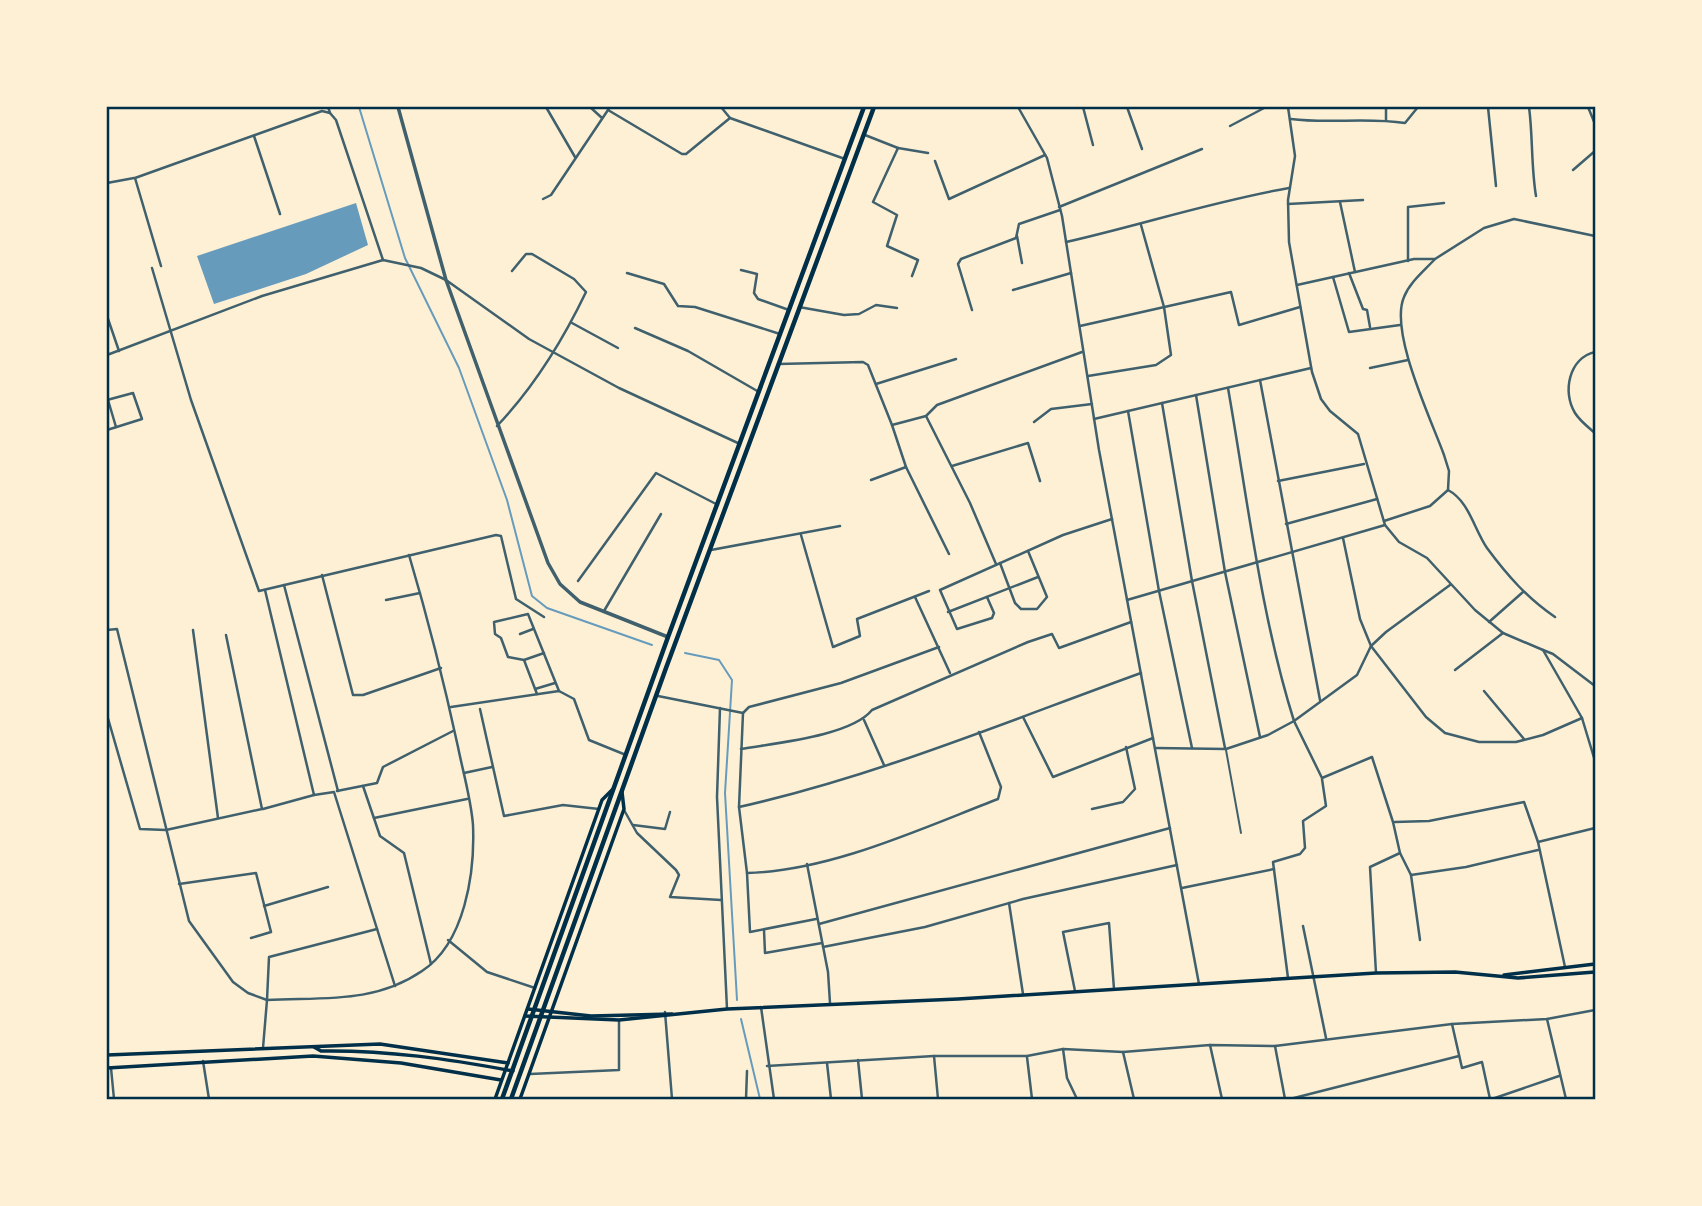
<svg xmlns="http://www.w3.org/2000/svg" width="1702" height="1206" font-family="'Nunito Sans',sans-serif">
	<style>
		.water { fill: #669bbc }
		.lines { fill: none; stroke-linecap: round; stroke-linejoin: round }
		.stream { stroke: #669bbc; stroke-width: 2 }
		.pedestrian { stroke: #3f606c; stroke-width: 2 }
		.minor { stroke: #3f606c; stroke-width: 2.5 }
		.tertiary { stroke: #3f606c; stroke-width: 3.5 }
		.secondary { stroke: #003049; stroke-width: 3.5 }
		.primary { stroke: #003049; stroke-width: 4.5 }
		.neatline { fill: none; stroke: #003049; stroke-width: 2.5 }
	</style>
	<rect width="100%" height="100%" fill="#fdf0d5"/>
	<path class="water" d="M356,203L368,245L306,274L214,304L197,256Z"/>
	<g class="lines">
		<g class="stream">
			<path d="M359,107L405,258L459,368L507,500L532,596L547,608L652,645"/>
			<path d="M685,653L719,660L732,680L725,793L737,1000"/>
			<path d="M741,1019L760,1099"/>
		</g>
		<path class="pedestrian" d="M1226,750L1241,833"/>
		<g class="minor">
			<path d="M328,107L330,113"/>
			<path d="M546,107L575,157"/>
			<path d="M590,107L602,118"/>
			<path d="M721,107L730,118"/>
			<path d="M1018,107L1047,158L1062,216L1099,450L1199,984"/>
			<path d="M1083,107L1093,145"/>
			<path d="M1127,107L1142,149"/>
			<path d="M1288,107L1295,156L1288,200L1289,242L1312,372L1321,399L1330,411L1358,434L1385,525L1399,542L1427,558L1475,610L1503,633L1543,650L1582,718L1595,761"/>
			<path d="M1488,107L1496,186"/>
			<path d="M1529,107C1533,137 1531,166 1536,196"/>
			<path d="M1588,107L1595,124"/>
			<path d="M608,110L682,154H686L730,118L845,159"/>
			<path d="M1291,119C1329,124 1366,117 1405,123L1418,107"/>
			<path d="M1386,120V107"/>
			<path d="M1230,126L1266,107"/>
			<path d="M865,135L898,148"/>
			<path d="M254,136L280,214"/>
			<path d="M935,161L949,199L1045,155"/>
			<path d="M1573,170L1595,151"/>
			<path d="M107,183L134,178"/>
			<path d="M543,199L551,195L610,107"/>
			<path d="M1340,202L1355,272"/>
			<path d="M1288,204L1363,200"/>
			<path d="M1059,207L1202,149"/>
			<path d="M1017,236L1022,263"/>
			<path d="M1066,242C1141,225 1214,201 1289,188"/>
			<path d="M1408,261V207L1444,203"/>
			<path d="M161,266L135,178L322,111L330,113L336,120L383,260"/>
			<path d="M152,268L191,400L259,591L496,535L501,536L516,599L544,617"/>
			<path d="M741,270L757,274L754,293L758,299L789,310"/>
			<path d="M627,273L664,284L678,306L695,307L780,334"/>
			<path d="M1349,273L1363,309L1367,310L1370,327"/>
			<path d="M912,276L918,260L887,246L897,215L873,202L898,148L928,153"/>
			<path d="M1333,277L1349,332L1400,325"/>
			<path d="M1297,285L1414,259H1435L1484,228L1514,219L1595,236"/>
			<path d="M1013,290L1071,273"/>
			<path d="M799,307L844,315L859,314L876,305L897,308"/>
			<path d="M972,310L958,264L961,259L1016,238L1019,224L1060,210"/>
			<path d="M107,316L119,351"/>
			<path d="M572,323L618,348"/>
			<path d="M1080,326L1231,292L1239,325L1300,307"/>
			<path d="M635,328L688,351L759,392"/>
			<path d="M1595,352C1569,358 1562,392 1575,413C1580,421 1588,427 1595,433"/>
			<path d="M107,355L262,296L383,260L421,268L446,280L529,339L619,388L740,444"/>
			<path d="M778,364L863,362L868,365L892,425L926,416L937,405L1082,352"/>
			<path d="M1370,368L1408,360"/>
			<path d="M1088,376L1156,365L1171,355L1164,307L1141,225"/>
			<path d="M1260,380L1320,700"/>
			<path d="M876,384L956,359"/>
			<path d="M1196,395L1225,572L1260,737"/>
			<path d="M107,400L133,393L142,419L107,430"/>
			<path d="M108,400L116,427"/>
			<path d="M1162,403L1192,581L1225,748"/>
			<path d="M1128,411L1159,591L1192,748"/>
			<path d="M926,416L970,503L996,564"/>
			<path d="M1094,419L1311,368"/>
			<path d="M1034,422L1051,409L1092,404"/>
			<path d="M892,425L906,467L949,554"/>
			<path d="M497,426C534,387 563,340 586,292L574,279L532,254H526L512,271"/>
			<path d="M952,466L1028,443L1040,481"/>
			<path d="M871,480L906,467"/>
			<path d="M1278,481L1364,464"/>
			<path d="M1448,490C1469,501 1474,529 1487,548C1507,575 1527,598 1555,617"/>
			<path d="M1384,521L1430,506L1448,490L1449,471L1444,455C1431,419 1389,332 1404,297C1410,282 1424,271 1435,259"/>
			<path d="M1286,524L1377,499"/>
			<path d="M801,535L833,647L860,636L857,619L929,591"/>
			<path d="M1343,538L1360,619L1371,646L1426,717L1445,733L1479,742H1516L1543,735L1582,718"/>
			<path d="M711,550L840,526"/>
			<path d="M1000,563L1015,603L1021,609H1037L1047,597L1028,551"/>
			<path d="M322,575L353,695H363L441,668"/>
			<path d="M578,581L656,473L718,505"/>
			<path d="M284,585L338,791"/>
			<path d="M265,590L314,795L334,792L395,986"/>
			<path d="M915,597L950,673"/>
			<path d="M987,597L994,613L992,618L957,629L940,590L1063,535L1112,519"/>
			<path d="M386,600L420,593"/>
			<path d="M1127,600L1385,525"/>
			<path d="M604,611L661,514"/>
			<path d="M948,612L1038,577"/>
			<path d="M1489,622L1523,592"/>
			<path d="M107,630L117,629L189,921L233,982L248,993L267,1000L263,1048"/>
			<path d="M193,630L218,818"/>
			<path d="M520,634L533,629"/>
			<path d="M1543,650L1553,654L1595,686"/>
			<path d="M524,660L544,653"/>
			<path d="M1455,670L1503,633"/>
			<path d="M535,689L555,683"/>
			<path d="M1484,691L1524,739"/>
			<path d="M537,694L524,660L508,657L501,638L495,634L494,622L528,614L559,691"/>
			<path d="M658,696L743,713L749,707L841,683L939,647"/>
			<path d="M451,707L559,691L574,699L589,740L626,755"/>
			<path d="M720,708L717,797L727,1009"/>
			<path d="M480,709L504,816L563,805L599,809"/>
			<path d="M743,713L739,807L747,873C830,871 920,829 998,799L1001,787L979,732"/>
			<path d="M107,715L140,829L166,830L262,809L226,635"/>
			<path d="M1023,717L1053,777L1153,738"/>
			<path d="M864,720L884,765"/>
			<path d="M1155,748L1226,749L1268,735L1294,721C1261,617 1247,496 1228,388"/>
			<path d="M741,749C775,743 851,736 872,710L1028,642L1052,634L1059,648L1131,622"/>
			<path d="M464,773L492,767"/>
			<path d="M363,786L380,836L404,853L431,964"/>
			<path d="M337,791L377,783L383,767L453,731"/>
			<path d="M739,807C877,776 1008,721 1141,673"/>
			<path d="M263,809L314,795"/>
			<path d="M1092,809L1123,802L1135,789L1126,747"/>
			<path d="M624,810L637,833L676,870L679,875L670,897L721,900"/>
			<path d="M374,818L467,799"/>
			<path d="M1395,822L1429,821L1524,802L1538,842L1565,967"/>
			<path d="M633,825L665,829L670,812"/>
			<path d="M1538,842L1595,828"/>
			<path d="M1400,853L1411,875L1466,867L1538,850"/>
			<path d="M807,864L828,972L830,1003"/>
			<path d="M747,873L750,932L816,919"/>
			<path d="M1411,875L1420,940"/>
			<path d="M179,884L256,873L271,932L251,938"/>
			<path d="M1182,888L1274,869"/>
			<path d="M1009,903L1023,994"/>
			<path d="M264,906L328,887"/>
			<path d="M819,924L1170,828"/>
			<path d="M1303,926L1326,1038"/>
			<path d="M377,929L269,957L267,1000C322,997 374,1004 422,971C465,943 475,873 473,825C471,799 463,772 458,747C444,682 428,619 409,555"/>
			<path d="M764,930L765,953L822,943"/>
			<path d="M448,940L487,972L535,988"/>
			<path d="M823,947L925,927L1023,899L1177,865"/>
			<path d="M1376,973L1370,867L1400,853L1393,822L1372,757L1322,778L1294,721L1357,675L1371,646L1386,632L1450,585"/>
			<path d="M1288,978L1273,862L1300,854L1305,848L1303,821L1326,806L1322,779"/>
			<path d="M1075,991L1063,932L1109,923L1114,989"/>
			<path d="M761,1007L774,1099"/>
			<path d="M665,1012L672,1099"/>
			<path d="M1547,1019L1566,1099"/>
			<path d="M1452,1024L1462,1068L1482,1062L1490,1099"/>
			<path d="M1210,1045L1222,1099"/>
			<path d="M1275,1046L1285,1099"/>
			<path d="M1063,1049L1067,1078L1077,1099"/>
			<path d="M1123,1052L1134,1099"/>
			<path d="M934,1056L938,1099"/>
			<path d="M1027,1057L1032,1099"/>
			<path d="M858,1060L862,1099"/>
			<path d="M203,1061L209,1099"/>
			<path d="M827,1063L831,1099"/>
			<path d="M767,1066L934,1056H1027L1063,1049L1123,1052L1210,1045L1275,1046L1452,1024L1547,1019L1595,1010"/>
			<path d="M111,1068L114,1099"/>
			<path d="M530,1074L619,1070V1020"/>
			<path d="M746,1099L747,1071"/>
			<path d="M1290,1099L1459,1056"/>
			<path d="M1492,1099L1559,1076"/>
		</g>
		<path class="tertiary" d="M398,107L446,280L548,563L560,584L580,602L668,637"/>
		<g class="secondary">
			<path d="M1504,975L1595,964"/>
			<path d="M528,1009L591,1016L672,1014"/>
			<path d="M525,1016L619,1020L727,1009L958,999L1376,973L1455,972L1518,978L1595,972"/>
			<path d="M314,1047L321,1051C387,1050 449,1059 513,1071"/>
			<path d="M107,1055L380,1044L508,1063"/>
			<path d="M107,1068L313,1056L401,1063L501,1080"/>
			<path d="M495,1099L602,800L613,789"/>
			<path d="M520,1099L624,809L622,792"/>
		</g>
		<g class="primary">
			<path d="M502,1099L668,637L864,107"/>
			<path d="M511,1099L666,668L874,107"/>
		</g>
	</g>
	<rect width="1702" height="1206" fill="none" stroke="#fdf0d5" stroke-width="217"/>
	<rect x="108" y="108" width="1486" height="990" class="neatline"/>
</svg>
